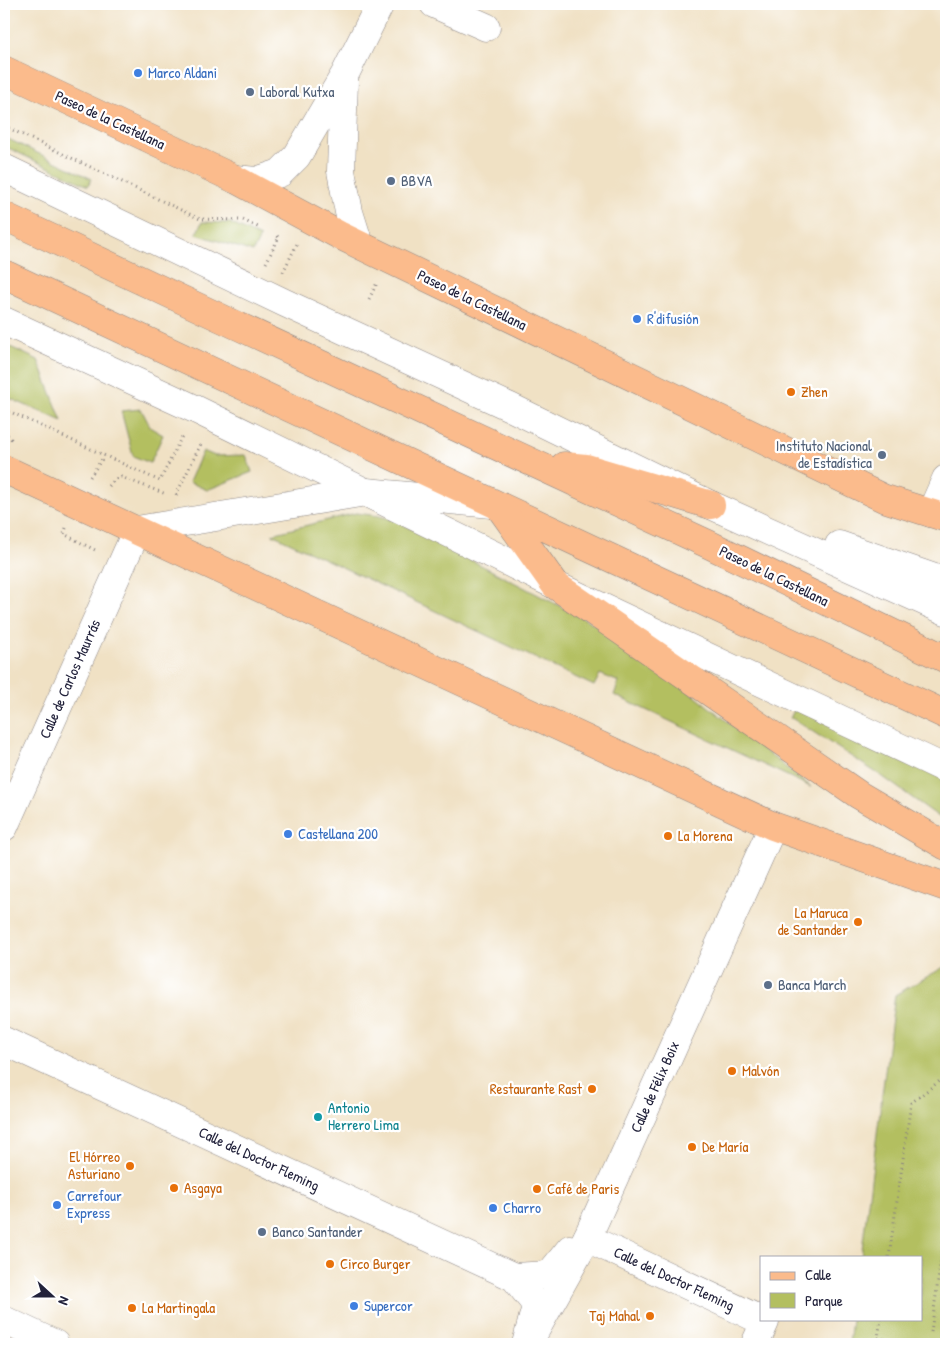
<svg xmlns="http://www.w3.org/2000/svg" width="950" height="1348" font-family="'Patrick Hand',sans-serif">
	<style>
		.green { fill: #b3bf60; stroke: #6a704e }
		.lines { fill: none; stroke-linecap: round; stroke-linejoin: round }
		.minor-casing { stroke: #898280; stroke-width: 29 }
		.major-casing { stroke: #898280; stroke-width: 29 }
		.highway-casing { stroke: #898280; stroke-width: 29 }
		.path { stroke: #898280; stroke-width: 3; stroke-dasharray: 1 4; stroke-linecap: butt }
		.minor { stroke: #fff; stroke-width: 28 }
		.major { stroke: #fbbb8c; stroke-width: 28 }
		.highway { stroke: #fbbb8c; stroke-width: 28 }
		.shop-dot { fill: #3f7fe0; stroke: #fff; stroke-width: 2 }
		.service-dot { fill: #5c6f8a; stroke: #fff; stroke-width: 2 }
		.food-dot { fill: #e8710a; stroke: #fff; stroke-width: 2 }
		.culture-dot { fill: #0f9aa8; stroke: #fff; stroke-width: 2 }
		.labels { text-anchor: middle; stroke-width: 4.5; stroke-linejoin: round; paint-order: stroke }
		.shop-label { font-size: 15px; fill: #366cbe; stroke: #fff; text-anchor: start }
		.service-label { font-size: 15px; fill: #4e5e75; stroke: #fff; text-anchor: start }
		.street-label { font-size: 15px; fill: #22223b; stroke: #fff }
		.food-label { font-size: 15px; fill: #c56008; stroke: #fff; text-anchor: start }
		.culture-label { font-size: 15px; fill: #0d838f; stroke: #fff; text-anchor: start }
	</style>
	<rect width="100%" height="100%" fill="#fff"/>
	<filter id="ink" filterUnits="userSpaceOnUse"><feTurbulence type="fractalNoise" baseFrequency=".02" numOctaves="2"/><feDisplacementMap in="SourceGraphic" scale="10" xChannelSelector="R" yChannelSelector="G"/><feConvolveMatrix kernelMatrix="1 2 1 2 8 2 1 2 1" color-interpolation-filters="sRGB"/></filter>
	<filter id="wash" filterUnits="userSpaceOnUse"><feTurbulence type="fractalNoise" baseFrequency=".0096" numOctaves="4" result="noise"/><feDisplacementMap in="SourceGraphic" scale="20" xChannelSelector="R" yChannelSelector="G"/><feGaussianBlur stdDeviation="1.12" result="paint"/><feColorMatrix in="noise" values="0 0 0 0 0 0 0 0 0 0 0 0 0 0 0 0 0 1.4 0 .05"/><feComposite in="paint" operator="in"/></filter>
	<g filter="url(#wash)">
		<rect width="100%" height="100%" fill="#f0e1c4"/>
		<g class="green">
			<path d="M4,137L92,179L88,186L4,146Z"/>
			<path d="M202,222L230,223L260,237L253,252L196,234Z"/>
			<path d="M4,344L38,360L62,421L4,396Z"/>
			<path d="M141,409L151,428L163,435L150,463L133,456L121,411Z"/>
			<path d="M203,451L215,456L246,455L252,472L207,490L189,482Z"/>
			<path d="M356,513L379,516L394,520L606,630L658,667L811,787L614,695L619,682L600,674L594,686L272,534Z"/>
			<path d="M796,708L946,780V822L883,777L790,717Z"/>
			<path d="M946,966V1344H849L852,1319H921V1257H861L895,995Z"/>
		</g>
	</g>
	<g filter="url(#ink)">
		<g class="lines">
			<defs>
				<g id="minor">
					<path d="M434,4L486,27"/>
					<path d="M344,81L341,171L349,212L359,244"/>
					<path d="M4,168L285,303L510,407L711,505L946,611"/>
					<path d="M235,179L256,181L280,173L297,156L345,74L380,4"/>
					<path d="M4,321L195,409L555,585L946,769"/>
					<path d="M931,513L946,479"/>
					<path d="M839,545L946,582"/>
					<path d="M4,827L137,530L366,492L492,504"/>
					<path d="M4,1041L514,1277L534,1302L535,1310L526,1344"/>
					<path d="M587,1238L765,1322L755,1344"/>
					<path d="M514,1277L549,1275L570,1249"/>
					<path d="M4,1320L55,1344"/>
					<path d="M534,1333L587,1238L773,826"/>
				</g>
				<g id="major">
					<path d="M4,70L235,179L339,235L883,498L946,518"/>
					<path d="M4,469L773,826L946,887"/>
				</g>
				<g id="highway">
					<path d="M4,216L236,325L708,544L946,659"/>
					<path d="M4,274C317,422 633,567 946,715"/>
					<path d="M564,466L586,468L711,505"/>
					<path d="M499,506L555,585L859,795L946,846"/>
				</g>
			</defs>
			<use href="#minor" class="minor-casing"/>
			<use href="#major" class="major-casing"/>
			<use href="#highway" class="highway-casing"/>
			<g class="path">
				<path d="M4,126L200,219L243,220L258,227"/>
				<path d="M266,263L279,237L277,236"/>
				<path d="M283,272L297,244"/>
				<path d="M369,299L377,283"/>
				<path d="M4,409L160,481L183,434"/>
				<path d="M4,431L13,441"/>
				<path d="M90,477L104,456"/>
				<path d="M109,486L115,479L121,477L166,494"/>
				<path d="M176,495L201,444"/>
				<path d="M66,528L64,534L97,551"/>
				<path d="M889,1257L911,1103L946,1076"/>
				<path d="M931,1332L946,1222"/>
				<path d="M878,1338L905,1342L904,1344"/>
				<path d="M905,1342L924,1344"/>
				<path d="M877,1344L881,1319"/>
			</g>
			<use href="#minor" class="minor"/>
			<use href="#major" class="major"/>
			<use href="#highway" class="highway"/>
		</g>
	</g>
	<g class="shop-dot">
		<circle cx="138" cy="73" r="5"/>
		<circle cx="637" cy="319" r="5"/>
		<circle cx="288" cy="834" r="5"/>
		<circle cx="57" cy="1205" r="5"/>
		<circle cx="493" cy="1208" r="5"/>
		<circle cx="354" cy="1306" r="5"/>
	</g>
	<g class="service-dot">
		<circle cx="250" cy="92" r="5"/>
		<circle cx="391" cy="181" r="5"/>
		<circle cx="882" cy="455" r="5"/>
		<circle cx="768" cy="985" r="5"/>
		<circle cx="262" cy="1232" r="5"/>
	</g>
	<g class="food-dot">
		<circle cx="791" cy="392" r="5"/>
		<circle cx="668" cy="836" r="5"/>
		<circle cx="858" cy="922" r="5"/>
		<circle cx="732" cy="1071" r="5"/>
		<circle cx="592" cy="1089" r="5"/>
		<circle cx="692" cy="1147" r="5"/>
		<circle cx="130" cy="1166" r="5"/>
		<circle cx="174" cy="1188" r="5"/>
		<circle cx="537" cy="1189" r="5"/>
		<circle cx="330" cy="1264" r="5"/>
		<circle cx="132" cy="1308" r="5"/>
		<circle cx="650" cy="1316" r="5"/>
	</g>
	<circle class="culture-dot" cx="318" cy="1117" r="5"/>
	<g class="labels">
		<g class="shop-label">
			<text x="148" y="78">Marco Aldani</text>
			<text x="647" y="324">R'difusión</text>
			<text x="298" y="839">Castellana 200</text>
			<text x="67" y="1201">Carrefour<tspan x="67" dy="17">Express</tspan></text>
			<text x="503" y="1213">Charro</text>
			<text x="364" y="1311">Supercor</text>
		</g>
		<g class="service-label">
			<text x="260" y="97">Laboral Kutxa</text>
			<text x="401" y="186">BBVA</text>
			<text x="872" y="451" text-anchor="end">Instituto Nacional<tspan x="872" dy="17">de Estadística</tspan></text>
			<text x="778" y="990">Banca March</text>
			<text x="272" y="1237">Banco Santander</text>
		</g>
		<g class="street-label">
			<text transform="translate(110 120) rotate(25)" y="5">Paseo de la Castellana</text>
			<text transform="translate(472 300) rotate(26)" y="5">Paseo de la Castellana</text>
			<text transform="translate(774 576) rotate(26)" y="5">Paseo de la Castellana</text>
			<text transform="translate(70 679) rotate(-66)" y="5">Calle de Carlos Maurrás</text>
			<text transform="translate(655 1087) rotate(-66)" y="5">Calle de Félix Boix</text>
			<text transform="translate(259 1159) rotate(25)" y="5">Calle del Doctor Fleming</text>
			<text transform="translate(674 1279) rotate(25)" y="5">Calle del Doctor Fleming</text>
		</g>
		<g class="food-label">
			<text x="801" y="397">Zhen</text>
			<text x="678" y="841">La Morena</text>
			<text x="848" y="918" text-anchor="end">La Maruca<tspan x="848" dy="17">de Santander</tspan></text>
			<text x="742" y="1076">Malvón</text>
			<text x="582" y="1094" text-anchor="end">Restaurante Rast</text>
			<text x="702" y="1152">De María</text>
			<text x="120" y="1162" text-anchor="end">El Hórreo<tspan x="120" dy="17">Asturiano</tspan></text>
			<text x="184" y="1193">Asgaya</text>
			<text x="547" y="1194">Café de Paris</text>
			<text x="340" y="1269">Circo Burger</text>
			<text x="142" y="1313">La Martingala</text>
			<text x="640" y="1321" text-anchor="end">Taj Mahal</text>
		</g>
		<g class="culture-label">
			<text x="328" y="1113">Antonio<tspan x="328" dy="17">Herrero Lima</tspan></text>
		</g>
	</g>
	<rect width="950" height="1348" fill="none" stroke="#fff" stroke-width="20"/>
	<rect x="760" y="1256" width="162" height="65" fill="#ffffff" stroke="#a7a7b1"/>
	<rect x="770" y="1272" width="25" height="8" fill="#fbbb8c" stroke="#a7a7b1"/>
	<text x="805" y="1280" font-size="15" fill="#22223b">Calle</text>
	<rect x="770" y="1293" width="25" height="15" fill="#b3bf60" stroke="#a7a7b1"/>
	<text x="805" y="1306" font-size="15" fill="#22223b">Parque</text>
	<g transform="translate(52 1296) rotate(111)" stroke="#ffffff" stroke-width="4" paint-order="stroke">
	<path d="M0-4L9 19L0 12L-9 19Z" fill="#22223b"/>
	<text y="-8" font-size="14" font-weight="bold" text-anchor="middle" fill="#22223b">N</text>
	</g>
</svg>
